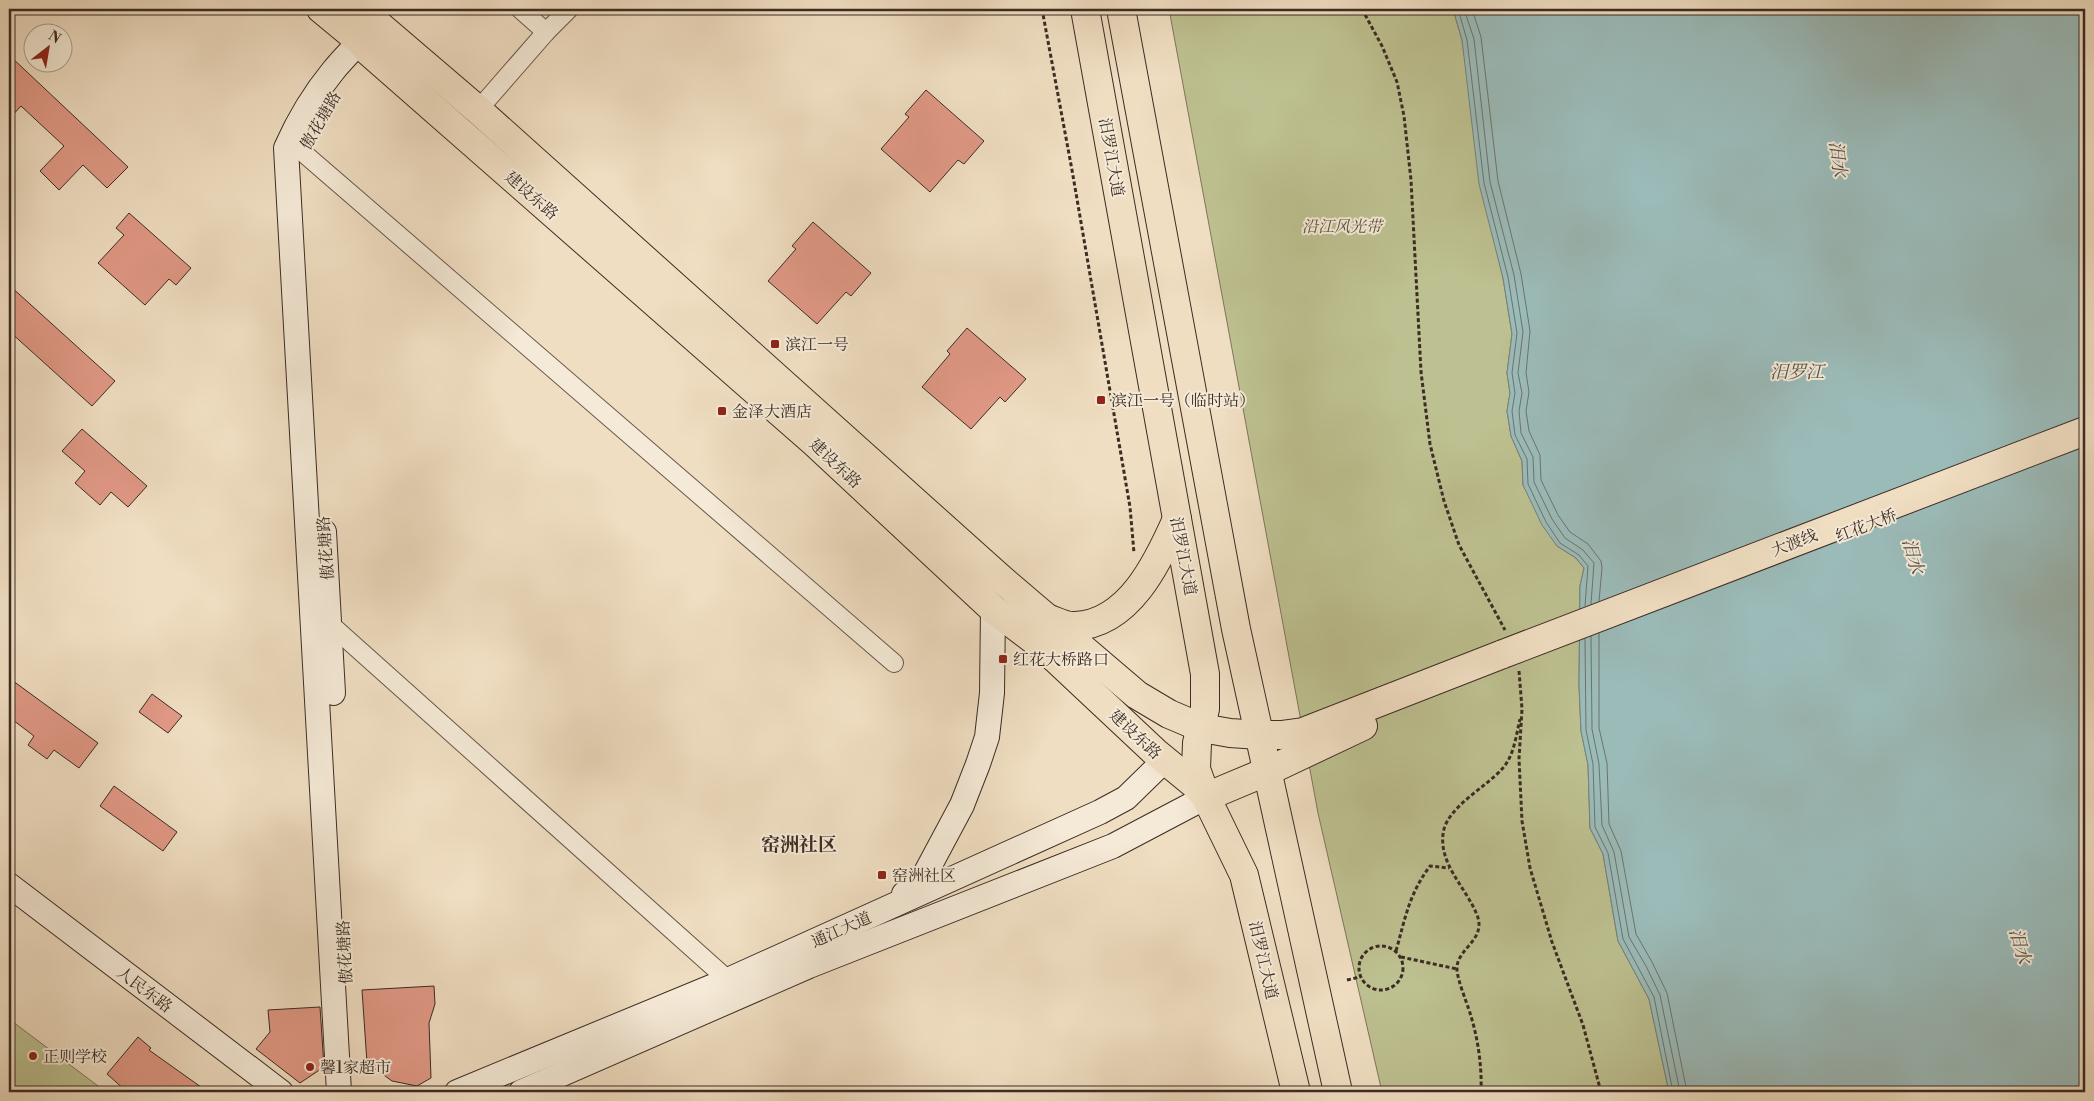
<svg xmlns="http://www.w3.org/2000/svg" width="2094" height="1101" font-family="'Libre Bodoni','Noto Serif SC',serif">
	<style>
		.green { fill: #bdc090; stroke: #7c765a }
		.water { fill: #9bbbb9; stroke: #75827d }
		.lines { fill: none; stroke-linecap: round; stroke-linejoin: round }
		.shore { stroke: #6b746e; stroke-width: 1 }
		.building { fill: #e19986; stroke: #3b2c24 }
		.street-casing { stroke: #68584c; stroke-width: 20 }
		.secondary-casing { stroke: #3b2c24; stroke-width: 26 }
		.primary-casing { stroke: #3b2c24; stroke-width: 30 }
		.path { stroke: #3b2c24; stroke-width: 3; stroke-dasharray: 4 2.5; stroke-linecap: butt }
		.street { stroke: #f5ead7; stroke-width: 18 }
		.secondary { stroke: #f5ead7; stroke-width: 24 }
		.primary { stroke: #f0dec2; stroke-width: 28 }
		.primary-bridge-casing { stroke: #3b2c24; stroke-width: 30; stroke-linecap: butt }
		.primary-bridge { stroke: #f0dec2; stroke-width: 28 }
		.poi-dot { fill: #8f2418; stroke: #f5ead7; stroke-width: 2 }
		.labels { text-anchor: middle; stroke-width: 4; stroke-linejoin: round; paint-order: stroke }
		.street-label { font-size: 16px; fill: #3b2c24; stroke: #f5ead7 }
		.park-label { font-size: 16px; font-style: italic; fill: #5c513f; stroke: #f5ead7 }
		.poi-label { font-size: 16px; fill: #3b2c24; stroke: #f5ead7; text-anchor: start }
		.water-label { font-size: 18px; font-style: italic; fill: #535049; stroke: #f5ead7 }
		.quarter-label { font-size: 19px; font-weight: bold; fill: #3b2c24; stroke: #f5ead7 }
	</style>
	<rect width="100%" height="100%" fill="#f0dec2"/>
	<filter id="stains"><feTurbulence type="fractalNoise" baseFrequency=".004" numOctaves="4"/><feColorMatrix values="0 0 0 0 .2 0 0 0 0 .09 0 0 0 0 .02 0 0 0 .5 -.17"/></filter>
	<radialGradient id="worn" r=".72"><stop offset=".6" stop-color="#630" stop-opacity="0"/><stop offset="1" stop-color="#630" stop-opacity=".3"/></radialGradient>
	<g class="green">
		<path d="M1169,9H1453L1462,40L1493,235L1503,278L1512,334L1507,373L1510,393L1507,411L1511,436L1522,461L1523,485L1557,546L1576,558L1584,568L1580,586L1579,685L1581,731L1588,764L1590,828L1603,854L1618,941L1649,999L1669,1092H1382L1318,813Z"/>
		<path d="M9,1019L106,1092H9Z"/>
	</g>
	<path class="water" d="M1453,9H2085V1092H1669L1649,999L1618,941L1603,854L1590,828L1588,765L1581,731L1579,685L1580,586L1584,568L1576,558L1557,546L1542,525L1523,485L1522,461L1511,436L1507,411L1510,393L1507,373L1512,334L1503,278L1479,184L1462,40Z"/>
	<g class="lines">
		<g class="shore">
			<path d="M1458,9L1467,40L1484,183L1508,277L1517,333L1512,373L1515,393L1512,411L1515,435L1527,459L1528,484L1546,522L1560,543L1579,555L1588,566L1585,606"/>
			<path d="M1464,9L1474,39L1490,182L1514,275L1523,332L1518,373L1522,393L1519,411L1521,433L1533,457L1534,482L1552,519L1565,538L1583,550L1594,563L1591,604"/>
			<path d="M1472,9L1481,37L1498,181L1521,274L1530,331L1526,373L1529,392L1526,411L1529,431L1540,455L1541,480L1558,515L1570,532L1588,544L1601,561L1602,568L1599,601"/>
			<path d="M1599,633V728L1607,763L1609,824L1621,851L1636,934L1652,962L1667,993L1687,1092"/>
			<path d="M1591,636L1592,729L1599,764L1602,825L1614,852L1629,937L1646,966L1660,995L1680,1092"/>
			<path d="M1585,639L1586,730L1593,764L1595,827L1608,853L1623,939L1654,997L1673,1092"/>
		</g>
	</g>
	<g class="building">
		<path d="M9,55L128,167L107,188L83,165L59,190L40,171L64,146L21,106L9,119Z"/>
		<path d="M926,90L984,141L964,164L958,160L930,192L881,149L909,117L905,114Z"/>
		<path d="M129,213L191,268L176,285L169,279L145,305L98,263L124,235L116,228Z"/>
		<path d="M813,222L871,273L851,296L846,292L817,324L768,281L796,249L792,246Z"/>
		<path d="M9,285L115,381L92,406L9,331Z"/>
		<path d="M967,328L1026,379L1005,402L1000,397L971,429L922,387L950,354L947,351Z"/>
		<path d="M82,429L147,486L128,507L111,492L100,505L75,483L85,471L62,451Z"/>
		<path d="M9,678L98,743L79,768L54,750L47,759L28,745L34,736L9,717Z"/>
		<path d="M152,694L182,716L168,733L139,712Z"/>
		<path d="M114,786L177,832L163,851L100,806Z"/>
		<path d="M434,986L435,1004L429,1023L431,1078L417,1086L392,1081L367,1063L362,990Z"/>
		<path d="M320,1007L324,1067L300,1083L256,1049L270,1032L268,1010Z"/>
		<path d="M138,1037L151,1048L149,1050L208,1092H128L125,1090L107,1074Z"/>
	</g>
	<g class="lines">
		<defs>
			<g id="street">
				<path d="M520,9L546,32"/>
				<path d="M478,110L546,32L569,9"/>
				<path d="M300,150L894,663"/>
				<path d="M330,624L728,980L732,989"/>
			</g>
			<g id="secondary">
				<path d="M324,532L333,693"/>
				<path d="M9,885L281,1092"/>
				<path d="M904,894L923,878L962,805L978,764L987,737L992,693L993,609"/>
				<path d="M339,1092L286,148C298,121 314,94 333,71C345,56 360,43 371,27"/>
				<path d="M457,1092L728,980L1100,812L1126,798L1165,760"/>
				<path d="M521,1092L809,966L1113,846L1206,797"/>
			</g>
			<g id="primary">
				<path d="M321,9L361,42L369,52L815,443L993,609L1042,646L1155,752L1194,784L1206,797"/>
				<path d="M360,9L478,110L1000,578L1137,695L1169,714L1202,728L1230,733L1260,735H1281L1303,732L1503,654"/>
				<path d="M1085,9L1205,674V709L1197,743L1196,769L1206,797L1244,875L1296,1092"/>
				<path d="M1121,9L1236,629L1338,1092"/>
				<path d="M1049,619C1056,621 1066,627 1075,626C1129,624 1158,562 1177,519"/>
				<path d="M1206,797L1268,771L1363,726"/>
			</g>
		</defs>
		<use href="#street" class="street-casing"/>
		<use href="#secondary" class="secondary-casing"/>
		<use href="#primary" class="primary-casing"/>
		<g class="path">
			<path d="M1042,9L1072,170L1130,507L1134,553"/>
			<path d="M1362,9L1382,46L1397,82L1404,116L1411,180L1421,372L1430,444L1444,501L1459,545L1505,630"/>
			<path d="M1519,671L1522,709L1519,759L1522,821L1530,868L1552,942L1583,1025L1601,1092"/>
			<circle cx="1381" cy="968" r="22"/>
			<path d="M1396,951C1405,919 1409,894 1430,866L1449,868"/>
			<path d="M1401,957L1457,969"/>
			<path d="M1347,980L1360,977"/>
			<path d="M1481,1092C1482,1066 1478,1038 1470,1013C1467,1003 1457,979 1457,969C1456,949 1487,940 1477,915C1466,887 1436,862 1444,829C1451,805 1486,787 1502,769C1514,756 1516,736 1520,719"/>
		</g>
		<use href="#street" class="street"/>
		<use href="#secondary" class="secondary"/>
		<use href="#primary" class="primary"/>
		<defs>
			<path id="primary-bridge" d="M1503,654L2085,431"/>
		</defs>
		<use href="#primary-bridge" class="primary-bridge-casing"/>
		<use href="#primary-bridge" class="primary-bridge"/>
	</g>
	<g class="poi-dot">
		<rect x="770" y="339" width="10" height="10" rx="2.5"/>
		<rect x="1096" y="395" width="10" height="10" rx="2.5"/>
		<rect x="717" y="406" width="10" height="10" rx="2.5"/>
		<rect x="998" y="654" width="10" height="10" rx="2.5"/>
		<rect x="877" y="870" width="10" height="10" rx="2.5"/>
		<circle cx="33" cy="1056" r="5"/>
		<circle cx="310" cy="1067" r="5"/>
	</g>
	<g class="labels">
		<g class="street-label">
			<text transform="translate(320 120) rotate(-60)" y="6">傲花塘路</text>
			<text transform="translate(1112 157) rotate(80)" y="6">汨罗江大道</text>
			<text transform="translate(532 195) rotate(41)" y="6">建设东路</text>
			<text transform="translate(836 463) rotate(43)" y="6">建设东路</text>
			<text transform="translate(1866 525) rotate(-21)" y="6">红花大桥</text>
			<text transform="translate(1794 542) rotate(-21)" y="6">大渡线</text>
			<text transform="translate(325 548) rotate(-94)" y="6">傲花塘路</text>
			<text transform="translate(1184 556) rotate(79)" y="6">汨罗江大道</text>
			<text transform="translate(1136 734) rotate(43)" y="6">建设东路</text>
			<text transform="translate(841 929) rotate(-24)" y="6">通江大道</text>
			<text transform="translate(344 952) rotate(-93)" y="6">傲花塘路</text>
			<text transform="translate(1264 960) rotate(77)" y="6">汨罗江大道</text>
			<text transform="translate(145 989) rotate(37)" y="6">人民东路</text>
		</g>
		<g class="park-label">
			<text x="1342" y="232">沿江风光带</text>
		</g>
		<g class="poi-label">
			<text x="785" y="350">滨江一号</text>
			<text x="1111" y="406">滨江一号（临时站）</text>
			<text x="732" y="417">金泽大酒店</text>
			<text x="1013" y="665">红花大桥路口</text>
			<text x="892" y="881">窑洲社区</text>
			<text x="43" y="1062">正则学校</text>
			<text x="320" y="1073">馨1家超市</text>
		</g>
		<g class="water-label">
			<text transform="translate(1838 159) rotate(83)" y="6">汨水</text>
			<text x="1797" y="378">汨罗江</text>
			<text transform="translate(1913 556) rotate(75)" y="6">汨水</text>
			<text transform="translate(2020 946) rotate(75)" y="6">汨水</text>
		</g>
		<g class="quarter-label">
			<text x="799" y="851">窑洲社区</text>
		</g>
	</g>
	<rect width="2094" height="1101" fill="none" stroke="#f0dec2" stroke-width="30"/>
	<rect x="10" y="10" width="2074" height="1081" fill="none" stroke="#3b2c24" stroke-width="2.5"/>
	<rect x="15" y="15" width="2064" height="1071" fill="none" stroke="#3b2c24"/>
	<g transform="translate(48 48) rotate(31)"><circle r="24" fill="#f5ead7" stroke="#ab9e8f"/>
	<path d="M0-4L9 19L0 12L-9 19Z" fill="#8f2418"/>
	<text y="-8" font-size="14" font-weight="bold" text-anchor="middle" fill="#3b2c24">N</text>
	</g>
	<rect width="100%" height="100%" filter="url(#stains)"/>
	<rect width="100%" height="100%" fill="url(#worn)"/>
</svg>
